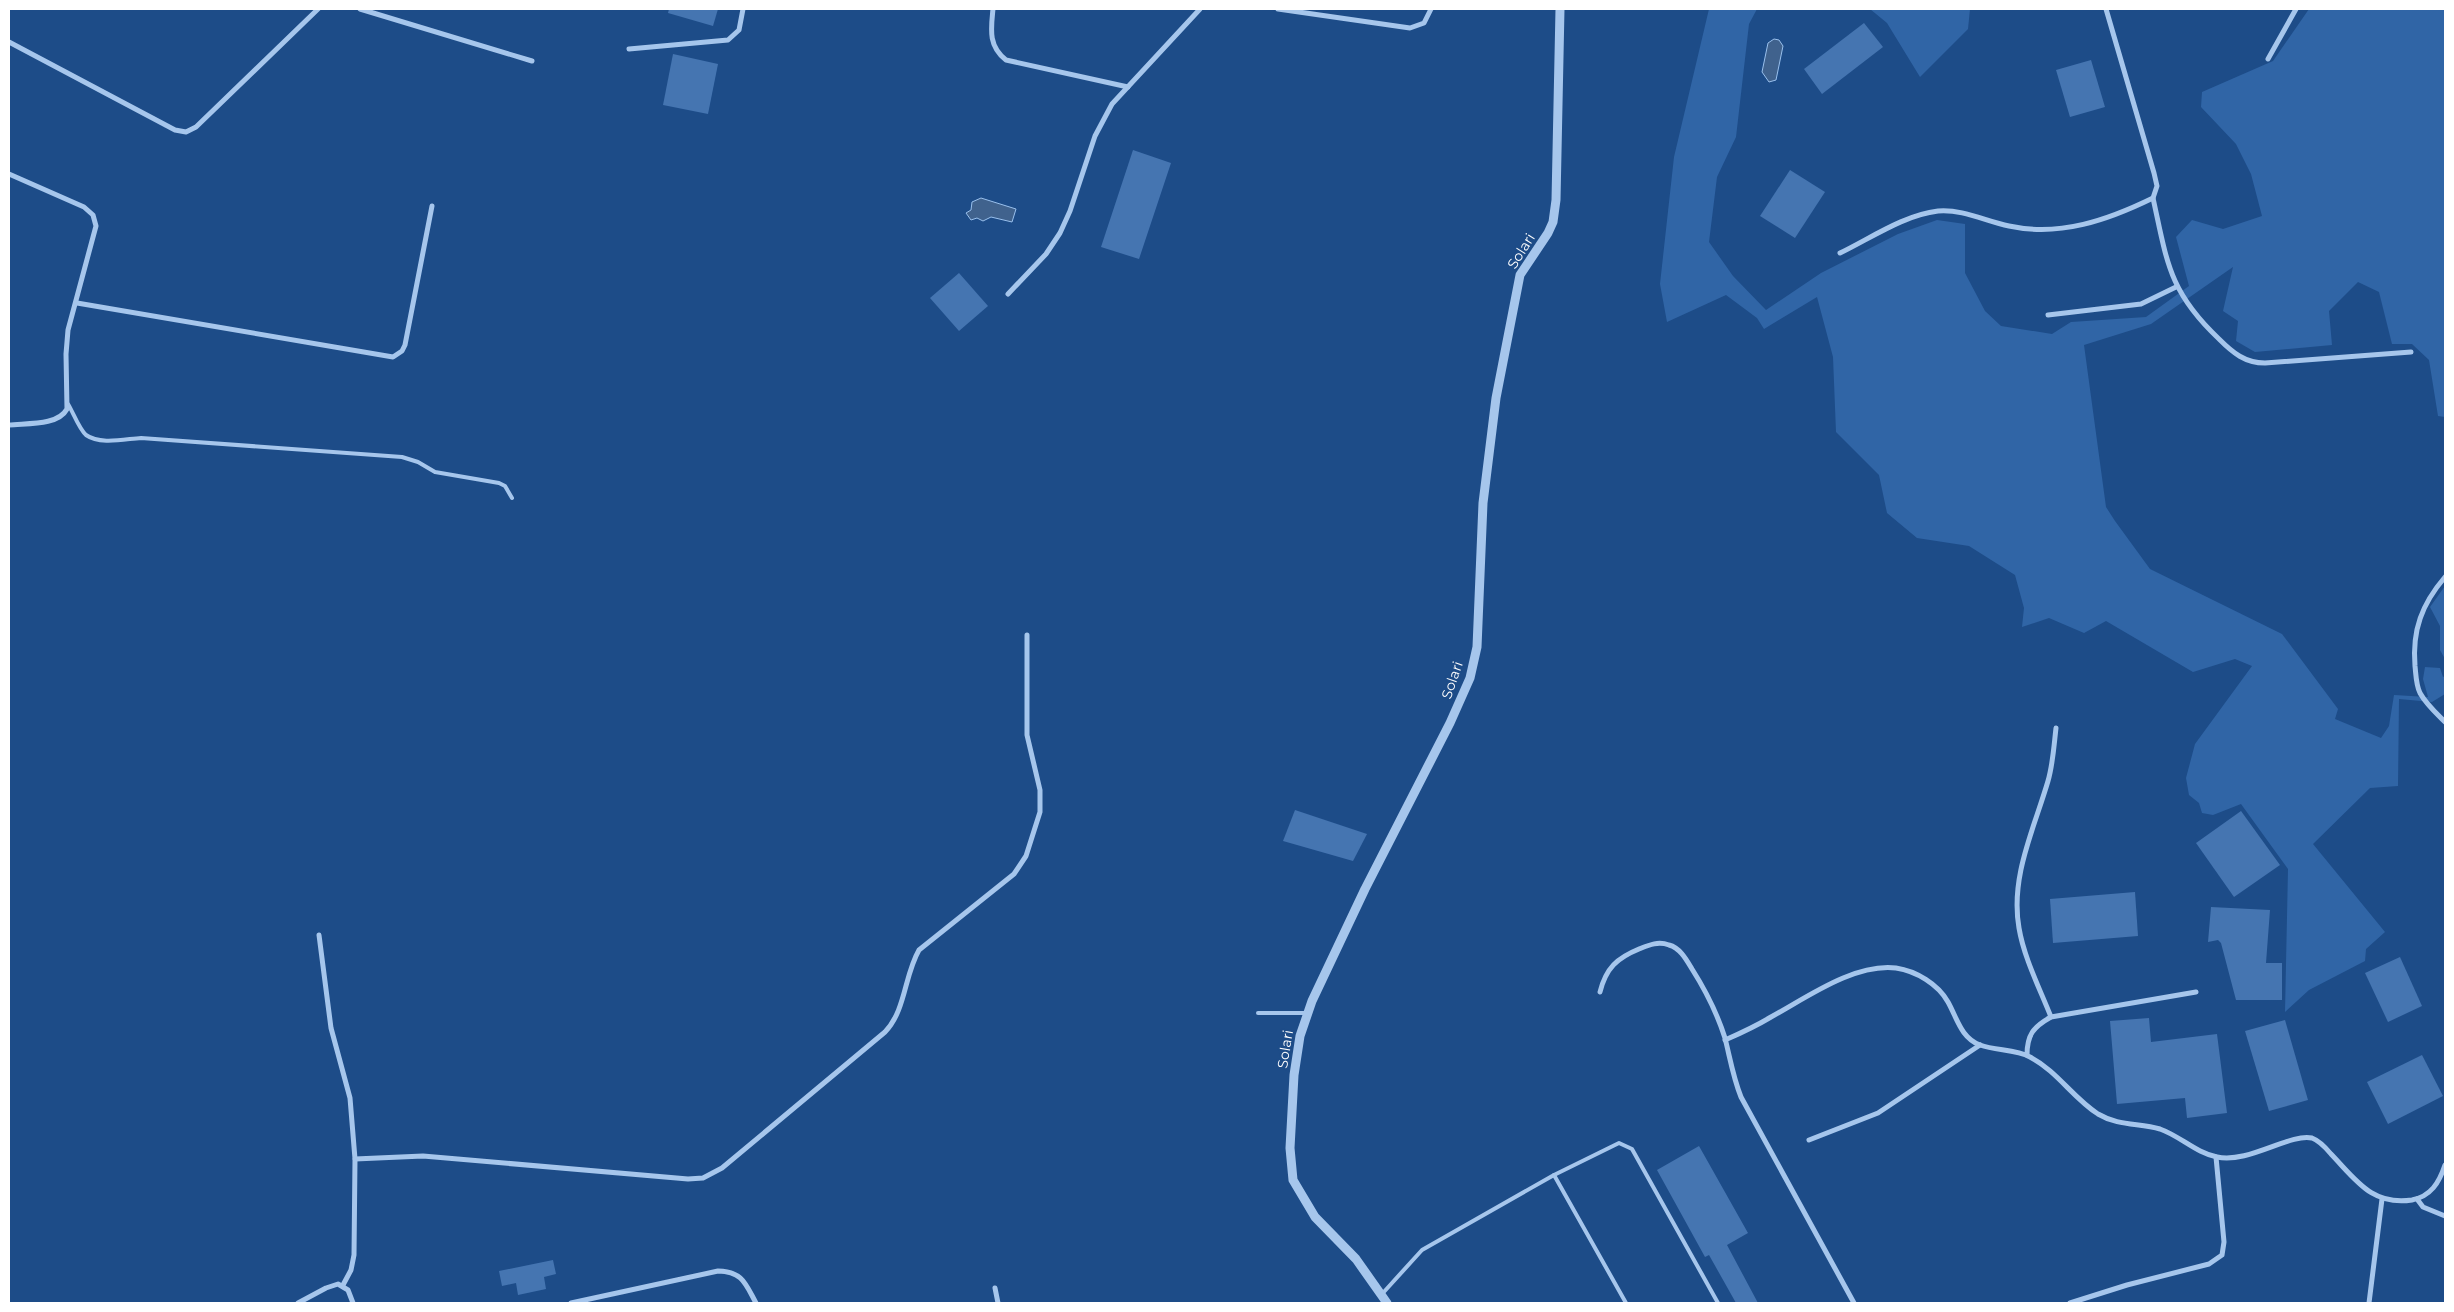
<svg xmlns="http://www.w3.org/2000/svg" width="2454" height="1312" font-family="Montserrat,sans-serif">
	<style>
		.green { fill: #3065a6 }
		.water { fill: #40628d; stroke: #99c0ed }
		.building { fill: #4575b1 }
		.lines { fill: none; stroke-linecap: round; stroke-linejoin: round }
		.service { stroke: #a6c6ec; stroke-width: 4 }
		.minor { stroke: #a6c6ec; stroke-width: 5 }
		.tertiary { stroke: #a6c6ec; stroke-width: 9 }
		.labels { text-anchor: middle; stroke-width: 4; stroke-linejoin: round; paint-order: stroke }
		.street-label { font-size: 14px; fill: #fff; stroke: #1d4c88 }
	</style>
	<rect width="100%" height="100%" fill="#1d4c88"/>
	<g class="green">
		<path d="M1709,9H1757L1749,24L1736,137L1717,177L1709,242L1733,276L1766,310L1821,273L1898,234L1937,220L1965,224V273L1985,311L2001,326L2052,334L2071,322L2146,317L2189,286L2176,237L2192,220L2223,229L2262,216L2251,174L2236,144L2201,107L2202,92L2273,61L2309,9H2445V417L2438,416L2429,360L2412,344H2392L2379,292L2358,282L2329,311L2332,345L2255,352L2236,341L2238,321L2223,311L2233,267L2151,324L2084,345L2106,507L2115,521L2150,569L2282,634L2338,709L2335,719L2381,738L2389,726L2394,695L2428,697L2423,679L2425,667L2440,668L2443,677L2445,676V694L2432,702L2399,699L2398,786L2370,788L2313,844L2385,932L2366,949L2365,961L2309,990L2285,1012L2288,869L2241,804L2213,815L2202,813L2199,803L2189,795L2186,778L2195,744L2252,666L2235,659L2193,672L2106,621L2084,633L2049,618L2022,627L2024,608L2015,575L1969,546L1917,538L1887,513L1879,475L1836,432L1833,357L1817,297L1764,329L1757,318L1726,295L1667,322L1660,284L1674,157Z"/>
		<path d="M1870,9H1970L1968,29L1920,77L1887,23Z"/>
		<path d="M2445,586V659L2440,650V626L2430,607Z"/>
	</g>
	<g class="water">
		<path d="M1774,39L1779,40L1783,46L1776,80L1769,82L1762,72L1768,43Z"/>
		<path d="M981,198L1016,209L1012,222L991,217L983,221L977,218L971,220L966,213L971,210L972,202Z"/>
	</g>
	<g class="building">
		<path d="M669,9H718L713,26L668,13Z"/>
		<path d="M1864,23L1883,47L1822,94L1804,69Z"/>
		<path d="M673,54L718,64L708,114L663,105Z"/>
		<path d="M2091,60L2105,107L2070,117L2056,70Z"/>
		<path d="M1133,150L1171,163L1139,259L1101,247Z"/>
		<path d="M1790,170L1825,192L1795,238L1760,216Z"/>
		<path d="M959,273L988,306L959,331L930,298Z"/>
		<path d="M1295,810L1367,834L1353,861L1283,841Z"/>
		<path d="M2241,811L2280,865L2234,897L2196,843Z"/>
		<path d="M2135,892L2138,936L2053,943L2050,899Z"/>
		<path d="M2211,907L2270,910L2266,963H2282V1000H2236L2221,943L2218,940L2208,942Z"/>
		<path d="M2400,957L2422,1006L2388,1022L2365,973Z"/>
		<path d="M2149,1018L2151,1042L2217,1034L2227,1113L2187,1118L2185,1098L2117,1104L2110,1021Z"/>
		<path d="M2285,1020L2308,1100L2269,1111L2245,1031Z"/>
		<path d="M2422,1055L2443,1096L2388,1124L2367,1082Z"/>
		<path d="M1699,1146L1748,1233L1727,1245L1758,1303H1736L1709,1255L1705,1257L1657,1170Z"/>
		<path d="M553,1260L556,1274L544,1277L546,1289L518,1295L516,1283L502,1286L499,1271Z"/>
	</g>
	<g class="lines">
		<g class="service">
			<path d="M68,404C73,412 79,429 86,435C100,445 125,439 141,438L402,457L418,462L435,472L499,483L505,486L512,498"/>
			<path d="M1258,1013H1307"/>
			<path d="M1554,1175L1626,1303"/>
			<path d="M1382,1294L1422,1250L1554,1175L1619,1143L1632,1149L1718,1303"/>
		</g>
		<g class="minor">
			<path d="M360,9L532,61"/>
			<path d="M993,9C991,29 988,46 1006,60L1128,87"/>
			<path d="M1278,9L1410,28L1424,23L1431,9"/>
			<path d="M9,42L175,130L186,132L196,127L318,9"/>
			<path d="M629,49L728,40L739,30L743,9"/>
			<path d="M2268,59L2296,9"/>
			<path d="M9,174L84,207L93,215L96,226L68,330L66,354L67,409C58,426 26,423 9,425"/>
			<path d="M2153,198C2167,262 2169,292 2219,339C2233,353 2245,363 2265,363L2411,352"/>
			<path d="M1840,253C1871,238 1904,215 1938,211C1963,209 1985,221 2009,226C2060,237 2108,220 2153,198L2157,186L2154,173L2106,9"/>
			<path d="M1008,294L1046,254L1060,233L1070,211L1095,136L1112,104L1200,9"/>
			<path d="M77,303L393,357L402,351L405,345L432,206"/>
			<path d="M2048,315L2141,304L2176,287"/>
			<path d="M2445,577C2422,604 2412,630 2415,666C2416,675 2416,685 2420,693C2426,704 2436,713 2445,722"/>
			<path d="M319,935L331,1028L350,1098L355,1159L354,1255L351,1270L343,1285"/>
			<path d="M1600,992C1606,968 1617,958 1639,949C1649,945 1658,941 1669,945C1680,948 1686,959 1692,969C1706,991 1717,1013 1725,1038C1730,1058 1733,1077 1741,1097L1854,1303"/>
			<path d="M2051,1017C2040,989 2024,958 2019,928C2010,877 2034,829 2048,781C2053,764 2054,745 2056,728"/>
			<path d="M1725,1040C1741,1033 1756,1026 1771,1017C1806,998 1854,963 1896,968C1916,971 1938,984 1948,1002C1957,1018 1961,1038 1980,1045C1996,1051 2015,1049 2030,1057C2057,1071 2073,1098 2098,1114C2118,1126 2139,1123 2160,1129C2180,1136 2196,1153 2217,1157C2248,1164 2290,1133 2312,1138C2320,1141 2326,1148 2331,1154C2356,1180 2372,1206 2412,1200C2431,1196 2439,1183 2445,1165"/>
			<path d="M2027,1055C2027,1035 2033,1027 2051,1017L2196,992"/>
			<path d="M1809,1140L1878,1113L1980,1045"/>
			<path d="M355,1159L423,1156L688,1179L703,1178L722,1168L885,1032C906,1010 904,976 919,950L1014,874L1026,856L1040,812V790L1027,735V635"/>
			<path d="M2417,1199L2423,1207L2445,1216"/>
			<path d="M995,1288L998,1303"/>
			<path d="M298,1303L326,1288L338,1284L348,1290L353,1303"/>
			<path d="M571,1303L718,1271C743,1272 745,1283 756,1303"/>
			<path d="M2070,1303L2127,1285L2209,1264L2222,1255L2224,1242L2216,1157"/>
			<path d="M2369,1303L2382,1199"/>
		</g>
		<path class="tertiary" d="M1387,1303L1356,1259L1315,1217L1293,1180L1290,1148L1294,1075L1300,1036L1312,1001L1365,889L1450,723L1470,678L1477,647L1483,503L1496,398L1520,275L1548,233L1553,222L1556,200L1560,9"/>
	</g>
	<g class="labels">
		<g class="street-label">
			<text transform="translate(1521 251) rotate(-58)" y="5">Solari</text>
			<text transform="translate(1452 680) rotate(-71)" y="5">Solari</text>
			<text transform="translate(1285 1049) rotate(-81)" y="5">Solari</text>
		</g>
	</g>
	<rect width="2454" height="1312" fill="none" stroke="#ffffff" stroke-width="20"/>
</svg>
